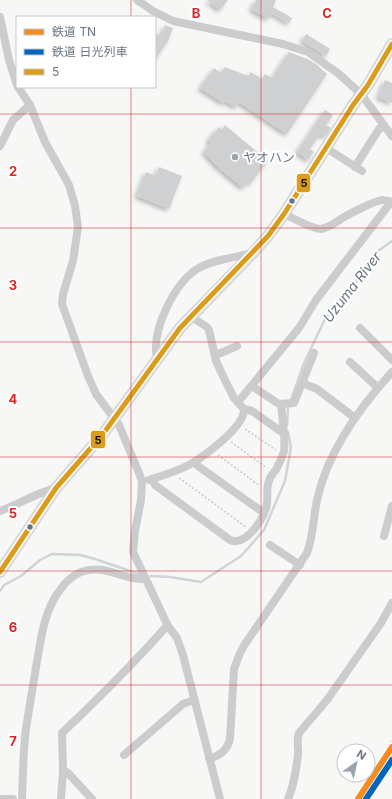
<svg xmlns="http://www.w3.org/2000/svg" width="392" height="799" font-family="Inter,'Noto Sans JP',sans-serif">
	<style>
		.built { fill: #e7e8e8 }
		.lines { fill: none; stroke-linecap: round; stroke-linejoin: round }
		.stream { stroke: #ced4d7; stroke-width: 2.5 }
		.building { fill: #cfd0d1; filter: url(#shadow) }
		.major-casing { stroke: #d3d3d4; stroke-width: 12 }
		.path { stroke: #c9cacb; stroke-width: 1.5; stroke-dasharray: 2 2; stroke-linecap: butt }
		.minor { stroke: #cbcccd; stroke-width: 8 }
		.major { stroke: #dfe0e1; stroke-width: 10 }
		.bus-1-casing { stroke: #fff; stroke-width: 8 }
		.bus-1 { stroke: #db9c1a; stroke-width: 5 }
		.rail-1-casing { stroke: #fff; stroke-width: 9 }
		.rail-2-casing { stroke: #fff; stroke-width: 9 }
		.rail-1 { stroke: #f68b1e; stroke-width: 6 }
		.rail-2 { stroke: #0065bd; stroke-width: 6 }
		.grid { fill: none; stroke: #d62828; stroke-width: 1; stroke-opacity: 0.55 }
		.poi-dot { fill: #9ba3ac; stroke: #fff; stroke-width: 1.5 }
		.bus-dot { fill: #697684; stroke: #fff; stroke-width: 1.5 }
		.labels { text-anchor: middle; stroke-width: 4; stroke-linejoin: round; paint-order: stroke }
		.poi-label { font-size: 13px; fill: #697684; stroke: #fff; text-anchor: start }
		.water-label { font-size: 14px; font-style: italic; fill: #64777f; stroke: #fff }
		.grid-label { font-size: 13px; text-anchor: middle; font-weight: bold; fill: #d62828; stroke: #fff; stroke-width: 4; stroke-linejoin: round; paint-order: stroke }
		.line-badge { stroke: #fff; stroke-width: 1.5 }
		.pale-badge-label { font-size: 11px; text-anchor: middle; font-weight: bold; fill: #111 }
	</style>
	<defs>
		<filter id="shadow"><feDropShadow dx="-2.5" dy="2.5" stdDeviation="2" flood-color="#0004"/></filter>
	</defs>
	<rect width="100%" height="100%" fill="#f7f7f6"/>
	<path class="built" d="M392,739V766L370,799H353Z"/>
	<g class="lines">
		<g class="stream">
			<path d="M287,425L288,408L296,386L304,363L325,319L368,268L373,257L378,251L392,241"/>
			<path d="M151,576L170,577L201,582L241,556L264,530L285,481L291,447L288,432"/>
			<path d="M0,591L4,585L21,576L40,560L52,554L80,555L95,559L139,574"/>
		</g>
	</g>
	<g class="building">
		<path d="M207,0H228L220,10Z"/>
		<path d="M256,0H276L273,7L292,18L289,23L271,13L268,19L251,9Z"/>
		<path d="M165,25L173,28L168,41L155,60V32L161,36Z"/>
		<path d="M306,34L330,49L326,56L302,41Z"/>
		<path d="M289,52L307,59L316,64L327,74L287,134L239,102L236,107L225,101L223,103L200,88L214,68L221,73L225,67L248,76L251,72L262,79L265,74L272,78Z"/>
		<path d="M385,80L392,83V103L378,97Z"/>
		<path d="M325,110L333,115L326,125L331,128L325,137L320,134L310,149L314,152L308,160L297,152Z"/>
		<path d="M225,125L268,161L250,184L248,182L243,188L218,167L204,152L211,143L208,140L219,127L222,130Z"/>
		<path d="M159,167L182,176L169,209L137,196L146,172L156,176Z"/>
	</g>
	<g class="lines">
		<defs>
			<path id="major" d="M0,572L56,488L103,434L180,328L253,253L268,236L284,214L353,105L368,85L392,44"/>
		</defs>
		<use href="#major" class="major-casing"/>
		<g class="path">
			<path d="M245,429L276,450"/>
			<path d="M231,442L267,468"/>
			<path d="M218,455L260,486"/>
			<path d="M179,478L246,527"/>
		</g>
		<g class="minor">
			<path d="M137,0L153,11L173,21L283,44L308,52L339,74L361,94L392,136"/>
			<path d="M0,17L9,60L17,85"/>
			<path d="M30,105L45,142L69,185L75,206L78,227L73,261L63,294L62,304L88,376L96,394L119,425L139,473L142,481L141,500L135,531L133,552L168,626L177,638L183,655L220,799"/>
			<path d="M0,146L13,120L30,105L18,87"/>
			<path d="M326,148L362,171"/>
			<path d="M355,167L379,129L384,126"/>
			<path d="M284,214C293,218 312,229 321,229C328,228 335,223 341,219C347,215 378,199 383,200C386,200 389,201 392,202"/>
			<path d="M360,328L392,360"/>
			<path d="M215,354L221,353L237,346"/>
			<path d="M157,357C151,331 174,284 197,269C211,260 236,257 253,253"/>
			<path d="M350,362L377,387"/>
			<path d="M302,383L317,389L355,418"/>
			<path d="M252,386L279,404L294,403L314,353"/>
			<path d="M238,402L299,328L316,300L391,202"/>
			<path d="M244,409L252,411L283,433"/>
			<path d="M194,462L198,466L264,513"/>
			<path d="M152,479L155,485L230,540C246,547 266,517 267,503C268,495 266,488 269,481C270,476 274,473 277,468C279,463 283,456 284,451C286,439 282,417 281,404"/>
			<path d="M149,480C161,476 175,472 187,466C202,458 245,427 244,409L234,398L224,378L216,361L209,330L207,327L190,316"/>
			<path d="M0,511C19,504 36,493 56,488"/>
			<path d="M384,536L392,506"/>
			<path d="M270,545L300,565"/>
			<path d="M124,755L183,704L194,700"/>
			<path d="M209,759C220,755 227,751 230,739L234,669L240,653L245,644L307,553C314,534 313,515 318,496C329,450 361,406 392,372"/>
			<path d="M63,770L68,773L92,799"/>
			<path d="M2,799H13"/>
			<path d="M22,799C23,776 23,752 26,729C29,708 33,687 36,667C40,646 42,624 51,605C57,592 68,577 81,572C104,563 125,581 146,579"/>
			<path d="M61,799L63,770L62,733C98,699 132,665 165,628L168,626"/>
			<path d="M288,799C294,786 296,770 298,755C299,748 296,741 299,733L327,700L381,623L392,603"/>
		</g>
		<use href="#major" class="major"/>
		<defs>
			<path id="bus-1" d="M0,572L56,488L103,434L180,328L268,236L284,214L353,105L368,85L392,44"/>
		</defs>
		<use href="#bus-1" class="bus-1-casing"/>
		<use href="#bus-1" class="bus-1"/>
		<defs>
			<path id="rail-1" d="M358,799L392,747"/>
			<path id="rail-2" d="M366,799L392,760"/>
		</defs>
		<use href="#rail-1" class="rail-1-casing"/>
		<use href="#rail-2" class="rail-2-casing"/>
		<use href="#rail-1" class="rail-1"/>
		<use href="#rail-2" class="rail-2"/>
	</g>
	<path class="grid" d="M131,0V17M261,0V799M131,87V799M0,114H392M0,228H392M0,342H392M0,457H392M0,571H392M0,685H392"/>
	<circle class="poi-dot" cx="235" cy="157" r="4"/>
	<g class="bus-dot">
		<circle cx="292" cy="201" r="3.5"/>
		<circle cx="30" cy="527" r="3.5"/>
	</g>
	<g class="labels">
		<g class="poi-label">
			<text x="243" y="162">ヤオハン</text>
		</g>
		<g class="water-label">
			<text transform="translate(352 287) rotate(-52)" y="5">Uzuma River</text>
		</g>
	</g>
	<g class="grid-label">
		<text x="196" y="18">B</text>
		<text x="327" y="18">C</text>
		<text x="13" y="176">2</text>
		<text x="13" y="290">3</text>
		<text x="13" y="404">4</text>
		<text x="13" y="518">5</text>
		<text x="13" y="632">6</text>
		<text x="13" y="746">7</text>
	</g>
	<g class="line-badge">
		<rect x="296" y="173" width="15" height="20" rx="4" fill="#db9c1a"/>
		<rect x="90" y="430" width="16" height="19" rx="4" fill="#db9c1a"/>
	</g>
	<g class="pale-badge-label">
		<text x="304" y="187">5</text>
		<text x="98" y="444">5</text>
	</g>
	<rect x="16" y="16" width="140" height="72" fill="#ffffff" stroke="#c3c8ce"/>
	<rect x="24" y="29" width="20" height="6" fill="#f68b1e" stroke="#c3c8ce"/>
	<text x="52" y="36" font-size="12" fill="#697684">鉄道 TN</text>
	<rect x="24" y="49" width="20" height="6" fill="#0065bd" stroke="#c3c8ce"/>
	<text x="52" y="56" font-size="12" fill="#697684">鉄道 日光列車</text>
	<rect x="24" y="69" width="20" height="6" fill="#db9c1a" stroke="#c3c8ce"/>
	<text x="52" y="76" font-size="12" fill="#697684">5</text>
	<g transform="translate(356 763) rotate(33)"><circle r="19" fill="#ffffff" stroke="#c3c8ce"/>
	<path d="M0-3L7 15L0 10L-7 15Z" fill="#9ba3ac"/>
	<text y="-6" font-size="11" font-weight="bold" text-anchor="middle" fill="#697684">N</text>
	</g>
</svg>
